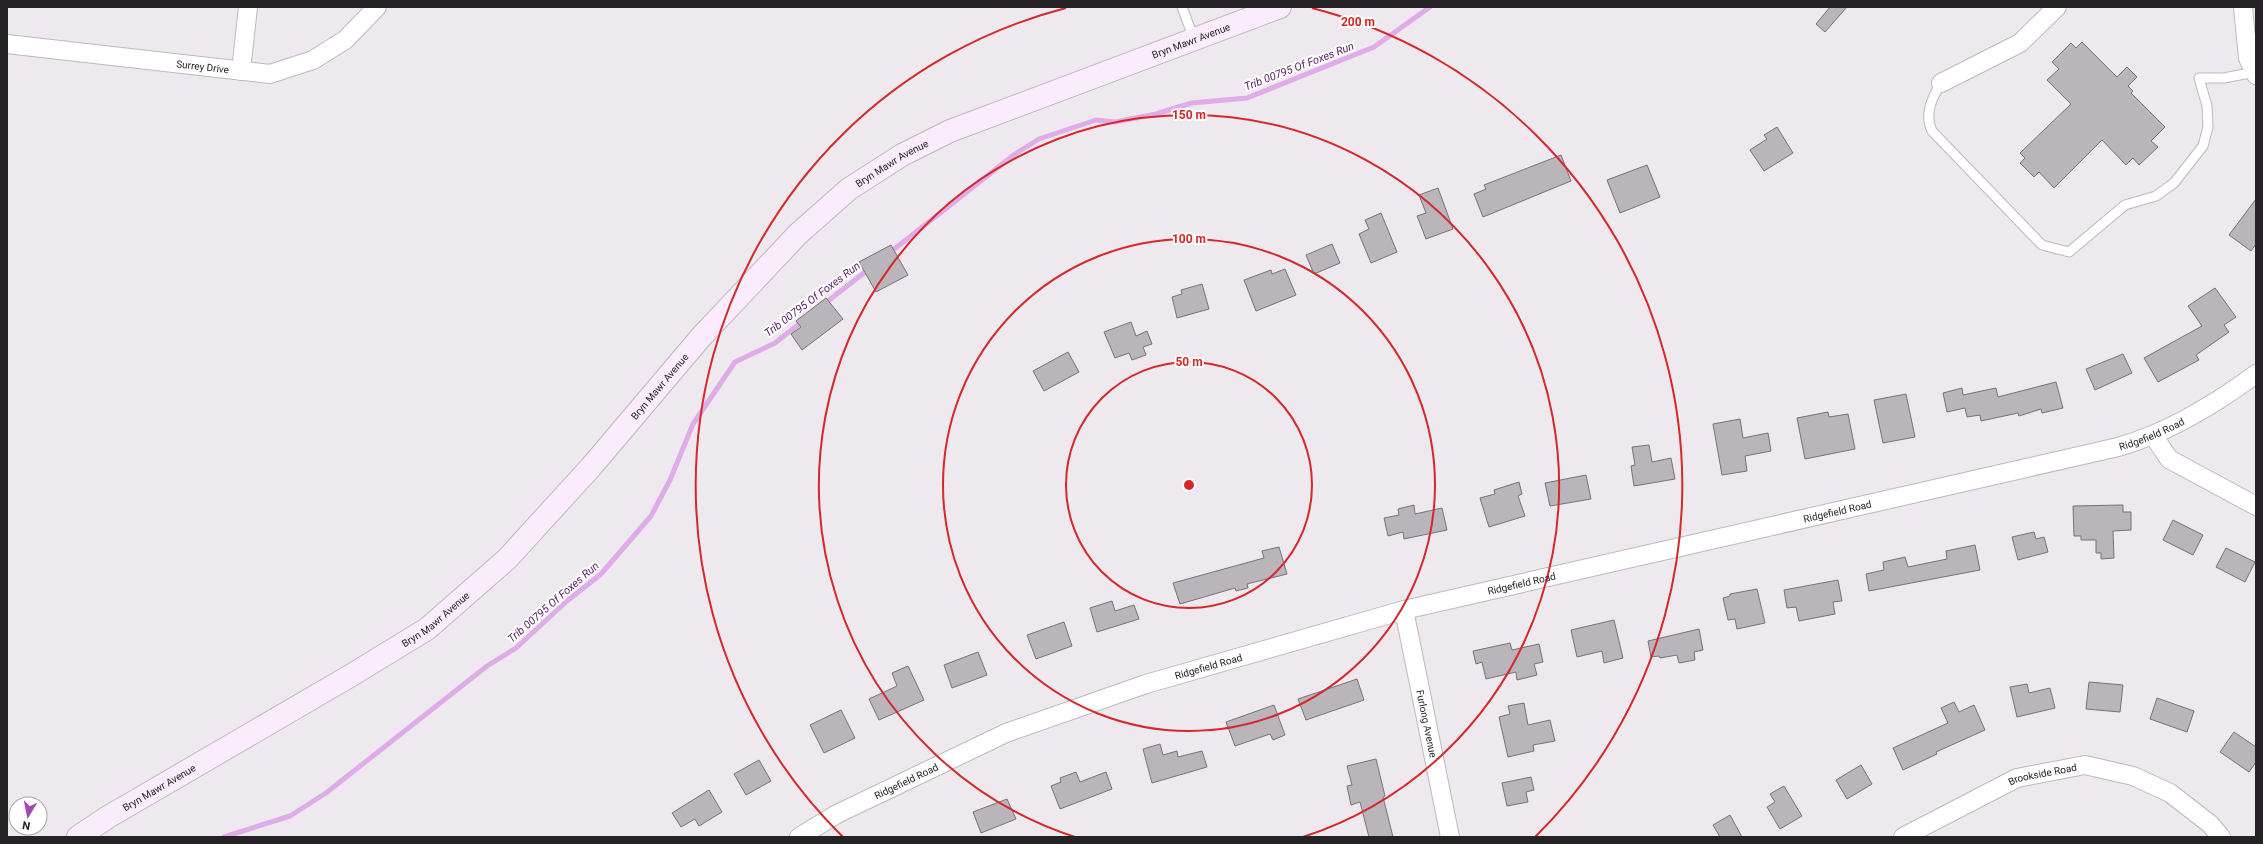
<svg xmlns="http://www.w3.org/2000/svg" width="2263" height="844" font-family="Roboto,sans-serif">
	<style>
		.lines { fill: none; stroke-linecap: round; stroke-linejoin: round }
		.stream { stroke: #dfabe9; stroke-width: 5 }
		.building { fill: #bab4bb; stroke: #777278 }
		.lane-casing { stroke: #beb8be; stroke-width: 11 }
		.street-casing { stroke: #beb8be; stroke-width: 20 }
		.secondary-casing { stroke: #beb8be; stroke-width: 24 }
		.lane { stroke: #fff; stroke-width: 9 }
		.street { stroke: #fff; stroke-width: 18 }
		.secondary { stroke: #faecfd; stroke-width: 22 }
		.ring { fill: none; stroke: #d62828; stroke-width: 2 }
		.labels { text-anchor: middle; stroke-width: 4; stroke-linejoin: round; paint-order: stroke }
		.street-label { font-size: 10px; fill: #252325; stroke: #fff }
		.water-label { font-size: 11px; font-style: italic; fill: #5e2169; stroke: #fff }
		.centre { fill: #d62828; stroke: #fff; stroke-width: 2 }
		.ring-label { font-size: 12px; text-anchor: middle; font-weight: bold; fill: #d62828; stroke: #fff; stroke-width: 4; stroke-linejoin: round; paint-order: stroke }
	</style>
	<rect width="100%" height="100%" fill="#eee8ef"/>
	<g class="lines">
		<g class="stream">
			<path d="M888,254L1015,154L1039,139L1096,120L1115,122L1156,114L1192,103L1247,98L1374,47L1430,7"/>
			<path d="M824,304L869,269"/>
			<path d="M224,837L290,816L326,793L487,666L516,648L567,601L601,574L651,516L670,480L693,424L735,362L775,343L803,321"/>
		</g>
	</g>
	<g class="building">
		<path d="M1830,7H1847L1825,32L1816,24Z"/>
		<path d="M2082,42L2117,77L2127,67L2137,77L2128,86L2133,91L2131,93L2165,127L2151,141L2158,147L2139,165L2133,158L2126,165L2102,140L2054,188L2039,172L2034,177L2020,163L2025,158L2020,153L2071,104L2047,80L2059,69L2052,62L2071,43L2076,48Z"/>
		<path d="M1777,127L1793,153L1764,171L1750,150L1767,139L1764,135Z"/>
		<path d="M1561,155L1571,181L1483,217L1474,194L1486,189L1484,185Z"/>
		<path d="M1647,165L1660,197L1620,213L1607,180Z"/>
		<path d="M1438,188L1453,229L1426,239L1417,216L1426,213L1419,195Z"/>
		<path d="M2256,199V244L2251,251L2229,235Z"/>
		<path d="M1381,213L1397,252L1371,263L1359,234L1369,229L1365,220Z"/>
		<path d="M1332,244L1340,263L1314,274L1306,255Z"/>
		<path d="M891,245L908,275L876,292L859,262Z"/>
		<path d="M1285,269L1296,295L1256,311L1244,280L1271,270L1272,274Z"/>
		<path d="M1202,284L1209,309L1177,318L1172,297L1182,294L1181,290Z"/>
		<path d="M2215,288L2236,317L2224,325L2229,332L2196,355L2199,360L2158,382L2144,358L2202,326L2188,306Z"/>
		<path d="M826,298L843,319L802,350L791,334L801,327L796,321Z"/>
		<path d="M1131,322L1136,336L1147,331L1152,344L1143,347L1146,355L1132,360L1129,353L1115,358L1104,332Z"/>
		<path d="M1068,352L1079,372L1044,391L1033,371Z"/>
		<path d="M2123,354L2132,373L2095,390L2086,369Z"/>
		<path d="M2056,382L2063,408L2042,413L2041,409L2019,416L2018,413L1981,421L1980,415L1967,417L1965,408L1947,412L1943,393L1962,388L1963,395L1996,388L1998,397Z"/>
		<path d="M1906,394L1915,437L1883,443L1874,400Z"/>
		<path d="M1828,412L1829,417L1848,414L1855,449L1805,459L1797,418Z"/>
		<path d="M1740,419L1743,438L1768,433L1771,451L1745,456L1747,471L1722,475L1713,424Z"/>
		<path d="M1649,445L1652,462L1671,458L1675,479L1634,486L1631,466L1635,465L1632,447Z"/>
		<path d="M1586,475L1591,499L1550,506L1545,483Z"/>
		<path d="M1519,482L1522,494L1518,496L1525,516L1489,527L1480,498L1495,494L1494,490Z"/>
		<path d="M1414,505L1415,514L1442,508L1447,530L1404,539L1403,532L1388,536L1384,518L1399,515L1398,509Z"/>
		<path d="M2123,505V512H2131V530L2113,531L2114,558L2101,559V553H2096V540H2081V536H2074L2073,506Z"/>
		<path d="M2173,520L2203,535L2193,555L2163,540Z"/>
		<path d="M2034,532L2036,539L2044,537L2048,552L2018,560L2012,537Z"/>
		<path d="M1975,545L1980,570L1869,591L1866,574L1884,570L1883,562L1905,557L1908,567L1947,559L1946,551Z"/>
		<path d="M1279,547L1287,574L1247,584L1248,588L1236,591L1235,588L1180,604L1173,583L1264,558L1262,551Z"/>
		<path d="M2226,548L2255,562L2245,582L2216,567Z"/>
		<path d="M1838,580L1842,601L1833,602L1835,614L1799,621L1796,607L1787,608L1784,590Z"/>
		<path d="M1757,589L1765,623L1737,629L1735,619L1728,620L1723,598L1730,596V594Z"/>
		<path d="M1112,601L1115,611L1134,605L1139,619L1097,632L1090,608Z"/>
		<path d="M1614,620L1623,658L1604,663L1602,651L1577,657L1571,630Z"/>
		<path d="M1064,622L1072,646L1036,659L1027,635Z"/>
		<path d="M1699,629L1703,650L1694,652L1695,660L1679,663L1677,655L1660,658L1659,656L1651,657L1648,641Z"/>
		<path d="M1510,643L1512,650L1539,644L1543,662L1534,664L1537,675L1517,680L1516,672L1486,679L1482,662L1476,664L1473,651Z"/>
		<path d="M978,652L987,675L952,688L944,665Z"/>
		<path d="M908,666L924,700L879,720L869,699L897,686L892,673Z"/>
		<path d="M1357,679L1364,700L1306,720L1298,699Z"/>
		<path d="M2089,682L2123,685L2120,712L2086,709Z"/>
		<path d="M2027,684L2029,693L2050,688L2055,708L2017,717L2010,687Z"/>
		<path d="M2157,698L2194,711L2187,732L2150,719Z"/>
		<path d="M1954,702L1959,712L1974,705L1985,730L1936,752L1937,754L1903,770L1893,748L1948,723L1941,708Z"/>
		<path d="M1524,703L1528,725L1550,720L1555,741L1533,745L1534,751L1508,757L1499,717L1510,714L1508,706Z"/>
		<path d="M1274,705L1285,735L1273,740L1270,734L1235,746L1226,722Z"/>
		<path d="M841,710L855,738L824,753L810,725Z"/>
		<path d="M2234,732L2256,747V762L2249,772L2220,752Z"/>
		<path d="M1160,744L1163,755L1177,751L1178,757L1202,751L1207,767L1152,783L1143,749Z"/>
		<path d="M1376,759L1385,796L1383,797L1393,837H1369L1360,802L1351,805L1347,786L1352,785L1347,766Z"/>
		<path d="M759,760L771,781L746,795L734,774Z"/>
		<path d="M1861,765L1872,784L1847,799L1836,780Z"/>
		<path d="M1076,772L1080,782L1106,772L1112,789L1060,809L1051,786L1061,782L1060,778Z"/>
		<path d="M1531,777L1534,790L1526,792L1528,802L1507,806L1502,783Z"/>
		<path d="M1784,786L1802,816L1780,829L1767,807L1775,802L1770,794Z"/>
		<path d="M709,790L722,812L699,826L695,819L681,827L672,813Z"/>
		<path d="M1007,799L1016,819L981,833L973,812Z"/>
		<path d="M1730,815L1742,837H1720L1713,825Z"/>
	</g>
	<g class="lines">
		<defs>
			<g id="lane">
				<path d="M1182,7L1194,39"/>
				<path d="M1941,83C1932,98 1924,114 1932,131L2042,245L2069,252L2125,205L2156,196L2174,183L2203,146L2208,127L2207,106L2199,78H2224L2255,72"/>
			</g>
			<g id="street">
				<path d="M2243,7L2248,58L2256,75"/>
				<path id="s1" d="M7,44L270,74L313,60L345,40L377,7"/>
				<path d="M241,71L248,7"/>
				<path d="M1941,83L2020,43L2057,7"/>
				<path d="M2153,435L2169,459L2256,506"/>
				<path id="s2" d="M1404,610L1450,837"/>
				<path id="s3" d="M799,837L837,814L1006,733L1146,684L1404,610L2118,447C2168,433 2214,405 2256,374"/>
				<path id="s4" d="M1903,837L2017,778L2085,765L2133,776L2170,793L2210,824L2221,837"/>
			</g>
			<g id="secondary">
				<path id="s5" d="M78,837L108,817L350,676L427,629L507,559L591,467L701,337L798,234L849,189L902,155L950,131L1280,7"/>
			</g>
		</defs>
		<use href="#lane" class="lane-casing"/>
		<use href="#street" class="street-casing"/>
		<use href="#secondary" class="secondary-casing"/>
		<use href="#lane" class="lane"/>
		<use href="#street" class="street"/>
		<use href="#secondary" class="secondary"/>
	</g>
	<g class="ring">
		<circle cx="1189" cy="485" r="123"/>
		<circle cx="1189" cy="485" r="246"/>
		<path d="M1075 837A370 370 0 1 1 1303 837"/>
		<path d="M843 837A493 493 0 0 1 1066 8M1312 8A493 493 0 0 1 1535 837"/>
	</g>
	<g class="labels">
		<g class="street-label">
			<text dy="4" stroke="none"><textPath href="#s5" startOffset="1391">Bryn Mawr Avenue</textPath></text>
			<text dy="4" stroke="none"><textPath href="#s1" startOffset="197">Surrey Drive</textPath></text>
			<text dy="4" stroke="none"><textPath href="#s5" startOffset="1067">Bryn Mawr Avenue</textPath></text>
			<text dy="4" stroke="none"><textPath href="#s5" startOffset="743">Bryn Mawr Avenue</textPath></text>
			<text dy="4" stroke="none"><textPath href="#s3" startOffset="1417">Ridgefield Road</textPath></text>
			<text dy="4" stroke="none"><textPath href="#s3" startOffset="1093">Ridgefield Road</textPath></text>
			<text dy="4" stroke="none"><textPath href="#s3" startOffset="769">Ridgefield Road</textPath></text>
			<text dy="4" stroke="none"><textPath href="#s5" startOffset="419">Bryn Mawr Avenue</textPath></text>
			<text dy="4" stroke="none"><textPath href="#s3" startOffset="445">Ridgefield Road</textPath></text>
			<text dy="4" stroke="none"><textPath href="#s2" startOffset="116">Furlong Avenue</textPath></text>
			<text dy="4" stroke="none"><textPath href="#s4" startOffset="154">Brookside Road</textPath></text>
			<text dy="4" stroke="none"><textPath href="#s3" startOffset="121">Ridgefield Road</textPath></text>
			<text dy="4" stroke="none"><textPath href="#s5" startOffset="95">Bryn Mawr Avenue</textPath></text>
		</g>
		<g class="water-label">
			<text transform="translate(1299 66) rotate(-21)" y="4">Trib 00795 Of Foxes Run</text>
			<text transform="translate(812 299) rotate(-37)" y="4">Trib 00795 Of Foxes Run</text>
			<text transform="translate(553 602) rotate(-41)" y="4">Trib 00795 Of Foxes Run</text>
		</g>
	</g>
	<circle cx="1189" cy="485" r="6" class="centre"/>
	<g class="ring-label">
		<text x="1358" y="26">200 m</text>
		<text x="1189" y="119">150 m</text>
		<text x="1189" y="243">100 m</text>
		<text x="1189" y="366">50 m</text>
	</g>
	<rect width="2263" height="844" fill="none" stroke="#252325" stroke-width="16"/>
	<g transform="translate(28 816) rotate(190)"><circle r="19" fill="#ffffff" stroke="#a8a7a8"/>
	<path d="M0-3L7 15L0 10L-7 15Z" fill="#a248b3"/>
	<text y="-6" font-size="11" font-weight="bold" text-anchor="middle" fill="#252325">N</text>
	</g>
</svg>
